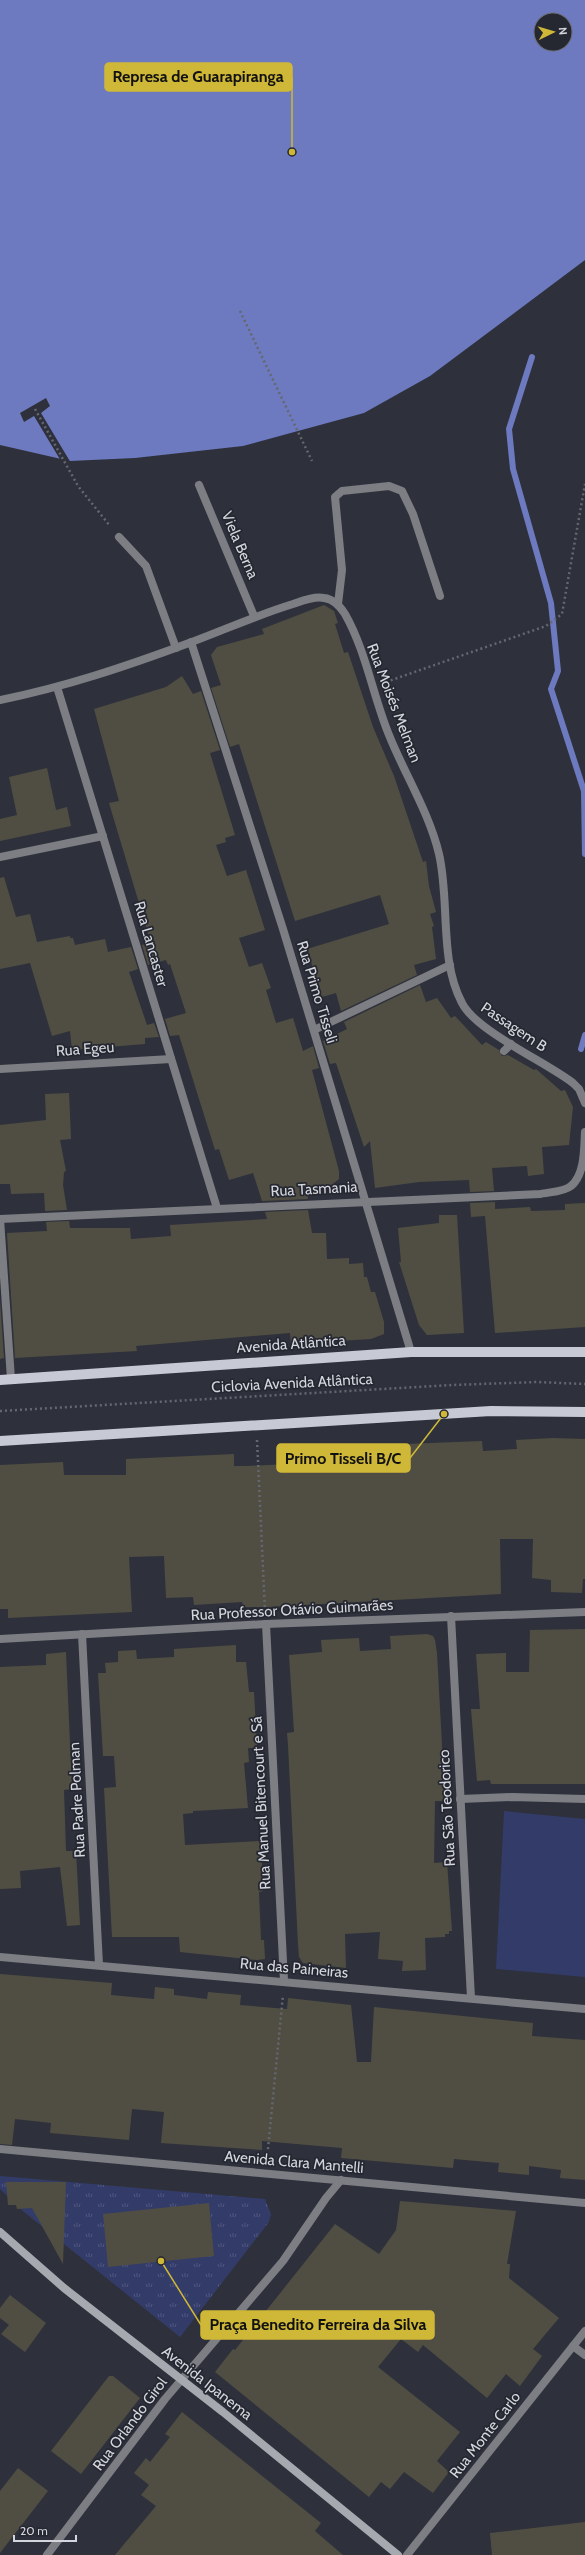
<svg xmlns="http://www.w3.org/2000/svg" width="585" height="2555" font-family="Cabin,sans-serif">
	<style>
		.grass { fill: url(#grass-tufts) }
		.pitch { fill: #333b69 }
		.water { fill: #6d7abf; fill-rule: evenodd }
		.pier { fill: #2e313b }
		.lines { fill: none; stroke-linecap: round; stroke-linejoin: round }
		.stream { stroke: #6d7abf; stroke-width: 6 }
		.building { fill: #504e43 }
		.path { stroke: #656770; stroke-width: 2.5; stroke-dasharray: 2 3; stroke-linecap: butt }
		.lane { stroke: #7c7e83; stroke-width: 8 }
		.street { stroke: #7c7e83; stroke-width: 8 }
		.secondary { stroke: #a7a9b1; stroke-width: 8 }
		.primary { stroke: #c7cad5; stroke-width: 10 }
		.labels { text-anchor: middle; stroke-width: 3.5; stroke-linejoin: round; paint-order: stroke }
		.street-label { font-size: 15px; fill: #d4d6dd; stroke: #252731 }
		.leader { fill: none; stroke: #cfb837; stroke-width: 1.5 }
		.callout-dot { fill: #cfb837; stroke: #252731; stroke-width: 1.5 }
		.callout { fill: #cfb837; stroke: #cfb837; stroke-width: 1.5 }
		.callout-label { font-size: 16px; text-anchor: middle; font-weight: bold; fill: #111 }
	</style>
	<defs>
		<pattern id="grass-tufts" width="24" height="20" patternUnits="userSpaceOnUse"><rect width="24" height="20" fill="#333b69"/><path d="M3 7l-1-3M5 7V3M7 7l1-3M15 17l-1-3M17 17v-4M19 17l1-3" fill="none" stroke="#50577e"/></pattern>
	</defs>
	<rect width="100%" height="100%" fill="#2e313b"/>
	<path class="grass" d="M0,2176L265,2199L271,2214L269,2222L180,2337L24,2212L0,2189Z"/>
	<path class="pitch" d="M504,1811L585,1819V1977L496,1969Z"/>
	<path class="water" d="M0,0H585V260L430,376L364,413L243,446L135,458L70,461L0,445ZM541,20H565V44H541Z"/>
	<path class="pier" d="M46,398L50,406L41,413L71,463L61,461L34,416L24,422L20,413Z"/>
	<g class="lines">
		<g class="stream">
			<path d="M532,357L509,429L513,469L551,603L558,671L551,689L584,791L585,854"/>
			<path d="M581,1049L585,1035"/>
		</g>
	</g>
	<g class="building">
		<path d="M324,605L334,611L338,623L335,624L344,653L348,652L373,727L394,776L423,862L426,861L429,886L436,912L430,914L434,926L432,927L436,959L414,965L417,975L341,1011L336,993L322,997L307,949L389,924L380,895L295,921L239,744L230,747L211,688L221,685L211,655L217,647L264,634L262,629Z"/>
		<path d="M182,676L193,694L201,691L220,750L210,753L235,835L225,838L226,842L216,845L227,876L246,870L265,930L239,938L249,967L262,963L271,988L266,990L276,1023L293,1018L303,1051L313,1046L319,1068L312,1070L339,1171V1179L329,1187L307,1188L308,1199L262,1201L253,1173L229,1180L219,1149L215,1150L179,1035L170,1036L165,1019L186,1013L170,964L168,965L166,960L148,965L142,945L151,943L109,803L119,801L94,709L166,687Z"/>
		<path d="M47,768L56,810L67,807L71,826L0,841V819L17,815L9,777Z"/>
		<path d="M4,877L16,917L30,914L37,942L70,936V938H73L75,945L105,939L108,952L131,947L138,969L129,972L147,1025L154,1023L159,1037L145,1038V1044L72,1050L70,1031L52,1036L30,963L0,969V878Z"/>
		<path d="M420,985L426,1002L437,998L451,1018L455,1016L482,1045L486,1042L499,1050L502,1056L508,1055L534,1070L536,1069L561,1091L565,1090L573,1107L569,1145L542,1147L544,1174L528,1176L527,1166L492,1168L494,1191L470,1192L469,1180L419,1182L375,1188L370,1141L364,1147L336,1063L330,1064L323,1041L347,1029L344,1022Z"/>
		<path d="M69,1093L71,1139L60,1140L66,1171L64,1172L63,1185L67,1210L45,1211L44,1193L11,1194L10,1184H0V1125L46,1120L45,1094Z"/>
		<path d="M495,1202V1209L530,1207L531,1211L565,1210V1204L585,1203V1327L495,1333L485,1216L471,1217L470,1203Z"/>
		<path d="M308,1210L312,1233H326L327,1259L349,1258V1264L363,1263L364,1277H367L371,1292H375L384,1322V1334L371,1339L291,1344L290,1333L136,1346L137,1351L15,1358L7,1233L47,1231L46,1222L69,1221L70,1228H130L131,1239L171,1236L170,1225L267,1219L265,1212Z"/>
		<path d="M439,1215H457L464,1333L427,1335L419,1325L399,1262H401L398,1228L439,1223Z"/>
		<path d="M0,1299L4,1358L0,1359Z"/>
		<path d="M553,1438L585,1439V1579H583L582,1593L551,1592V1580L532,1578L533,1539H500L501,1594L268,1607H243L242,1602L194,1605L193,1597L166,1598L164,1556L129,1557L132,1612L8,1618V1609H0V1465L63,1462L64,1475H126V1459L234,1454V1466H248L329,1462L328,1447L482,1441L483,1451L517,1449L516,1440Z"/>
		<path d="M585,1629V1784H491L490,1780L477,1781L471,1709H480L476,1654L506,1653V1672H529L530,1630Z"/>
		<path d="M427,1634L433,1636L435,1640L437,1653L445,1801H435L434,1863L447,1862L452,1931H449V1934H445V1937L425,1938L426,1970L402,1971L403,1961L378,1959L380,1932L345,1934L346,1968L303,1963L299,1957L298,1944L288,1745L287,1733L294,1732L289,1655L322,1652L321,1640L359,1638L360,1651L391,1649L390,1636Z"/>
		<path d="M236,1645V1662H246L249,1692H254L257,1748H248L249,1762L244,1763L248,1808L193,1811V1813L183,1814L185,1845L261,1841L263,1891L259,1892L261,1940H264L265,1959L257,1960L180,1952L179,1937H112L104,1788L116,1787L114,1756H103L98,1673H106L105,1663L118,1662V1651L136,1650L137,1659L174,1657V1649Z"/>
		<path d="M66,1652L72,1789L64,1790L66,1851H76L80,1925L67,1926L60,1867L20,1871L21,1888L0,1889V1667L46,1665V1654Z"/>
		<path d="M0,1974L112,1983L111,1995L154,1999L155,1987L174,1989V1995L207,1999L208,1992L241,1995L240,2005L287,2009L288,1998L351,2005L357,2062H371L374,2007L533,2023L532,2036L585,2040V2180L560,2178L561,2170L529,2166V2175L498,2172L499,2163L454,2159L453,2168L341,2158L342,2148L262,2141V2150L161,2143L164,2112L132,2109L129,2140L50,2133L51,2123L15,2119L12,2145L0,2144Z"/>
		<path d="M6,2182H66L63,2264L32,2208L17,2209L16,2205H8Z"/>
		<path d="M400,2201L516,2211L507,2264H510L509,2278L559,2318L533,2349L542,2356L520,2386L506,2374L487,2398L423,2345L418,2352L401,2339L378,2367L460,2432L437,2461L449,2472L433,2493L404,2472L390,2489L381,2482L369,2497L215,2372L233,2349L235,2350L335,2224L379,2254L396,2230Z"/>
		<path d="M209,2203L214,2256L108,2267L103,2214Z"/>
		<path d="M10,2295L46,2323L25,2352L1,2334L9,2325L0,2318V2308Z"/>
		<path d="M109,2376H113L140,2398L81,2474L51,2451Z"/>
		<path d="M182,2412L321,2523L315,2531L343,2555H115L156,2506L141,2495L149,2485L134,2473L146,2458L150,2462L170,2437L165,2434Z"/>
		<path d="M18,2468L48,2491L0,2553V2491Z"/>
		<path d="M585,2522V2555H492L490,2533Z"/>
	</g>
	<g class="lines">
		<g class="path">
			<path d="M240,311L312,461"/>
			<path d="M35,409L78,486L110,526"/>
			<path d="M386,682L546,626L562,614L585,484"/>
			<path d="M0,1411L452,1385L537,1382L585,1384"/>
			<path d="M257,1440L265,1611"/>
			<path d="M267,2159L283,1995"/>
		</g>
		<g class="lane">
			<path d="M199,485L254,616"/>
			<path d="M119,537L146,566L176,648"/>
			<path d="M338,604L342,570L335,497L342,491L389,486L402,491L413,514L440,596"/>
			<path d="M504,1051L511,1044"/>
			<path d="M0,1219L11,1379"/>
			<path d="M573,2346L585,2355"/>
		</g>
		<g class="street">
			<path d="M191,642L283,929L411,1352"/>
			<path d="M57,687L217,1208"/>
			<path d="M0,700C65,687 127,666 189,643C224,630 257,615 293,604C302,601 314,596 324,598C333,599 340,606 345,614C366,651 373,696 389,735C405,775 429,812 439,854C450,901 439,960 462,1003C476,1031 546,1062 573,1083L579,1089L585,1103"/>
			<path d="M0,857L103,836"/>
			<path d="M314,1030L450,965"/>
			<path d="M0,1069L171,1059"/>
			<path d="M0,1219L540,1194C549,1192 564,1192 571,1186C585,1175 584,1148 585,1132"/>
			<path d="M451,1616L471,1998"/>
			<path d="M266,1624L284,1981"/>
			<path d="M82,1634L99,1965"/>
			<path d="M0,1639L266,1624L585,1612"/>
			<path d="M460,1799L512,1797L585,1799"/>
			<path d="M0,1957L585,2009"/>
			<path d="M0,2149L585,2203"/>
			<path d="M47,2555L165,2399L283,2261L326,2198L341,2180"/>
			<path d="M407,2555L585,2331"/>
		</g>
		<path class="secondary" d="M0,2232L64,2288L223,2412L398,2555"/>
		<g class="primary">
			<path d="M0,1380L411,1352H585"/>
			<path d="M0,1441L491,1411L585,1412"/>
		</g>
	</g>
	<g class="labels">
		<g class="street-label">
			<text transform="translate(240 545) rotate(67)" y="5">Viela Berna</text>
			<text transform="translate(394 703) rotate(69)" y="5">Rua Moisés Melman</text>
			<text transform="translate(151 944) rotate(74)" y="5">Rua Lancaster</text>
			<text transform="translate(317 992) rotate(73)" y="5">Rua Primo Tisseli</text>
			<text transform="translate(514 1027) rotate(34)" y="5">Passagem B</text>
			<text transform="translate(85 1049) rotate(-4)" y="5">Rua Egeu</text>
			<text transform="translate(314 1189) rotate(-3)" y="5">Rua Tasmania</text>
			<text transform="translate(291 1344) rotate(-4)" y="5">Avenida Atlântica</text>
			<text transform="translate(292 1383) rotate(-3)" y="5">Ciclovia Avenida Atlântica</text>
			<text transform="translate(292 1610) rotate(-3)" y="5">Rua Professor Otávio Guimarães</text>
			<text transform="translate(77 1800) rotate(-93)" y="5">Rua Padre Polman</text>
			<text transform="translate(261 1803) rotate(-93)" y="5">Rua Manuel Bitencourt e Sá</text>
			<text transform="translate(447 1808) rotate(-93)" y="5">Rua São Teodorico</text>
			<text transform="translate(294 1968) rotate(5)" y="5">Rua das Paineiras</text>
			<text transform="translate(294 2162) rotate(5)" y="5">Avenida Clara Mantelli</text>
			<text transform="translate(207 2383) rotate(38)" y="5">Avenida Ipanema</text>
			<text transform="translate(130 2424) rotate(-53)" y="5">Rua Orlando Girol</text>
			<text transform="translate(485 2435) rotate(-52)" y="5">Rua Monte Carlo</text>
		</g>
	</g>
	<path class="leader" d="M292 152L292 77M444 1414L410 1458M161 2261L201 2325"/>
	<g class="callout-dot">
		<circle cx="292" cy="152" r="4"/>
		<circle cx="444" cy="1414" r="4"/>
		<circle cx="161" cy="2261" r="4"/>
	</g>
	<g class="callout">
		<rect x="105" y="63" width="187" height="28" rx="4"/>
		<rect x="277" y="1444" width="133" height="28" rx="4"/>
		<rect x="201" y="2311" width="233" height="28" rx="4"/>
	</g>
	<g class="callout-label">
		<text x="198" y="82">Represa de Guarapiranga</text>
		<text x="343" y="1464">Primo Tisseli B/C</text>
		<text x="318" y="2330">Praça Benedito Ferreira da Silva</text>
	</g>
	<g transform="translate(553 32) rotate(85)"><circle r="19" fill="#252731" stroke="#6b6d76"/>
	<path d="M0-3L7 15L0 10L-7 15Z" fill="#cfb837"/>
	<text y="-6" font-size="11" font-weight="bold" text-anchor="middle" fill="#d4d6dd">N</text>
	</g>
	<path d="M14 2535v6h62v-6" fill="none" stroke="#d4d6dd" stroke-width="2"/>
	<text x="20" y="2535" font-size="12" fill="#d4d6dd" stroke="#252731" stroke-width="3" paint-order="stroke">20 m</text>
</svg>
